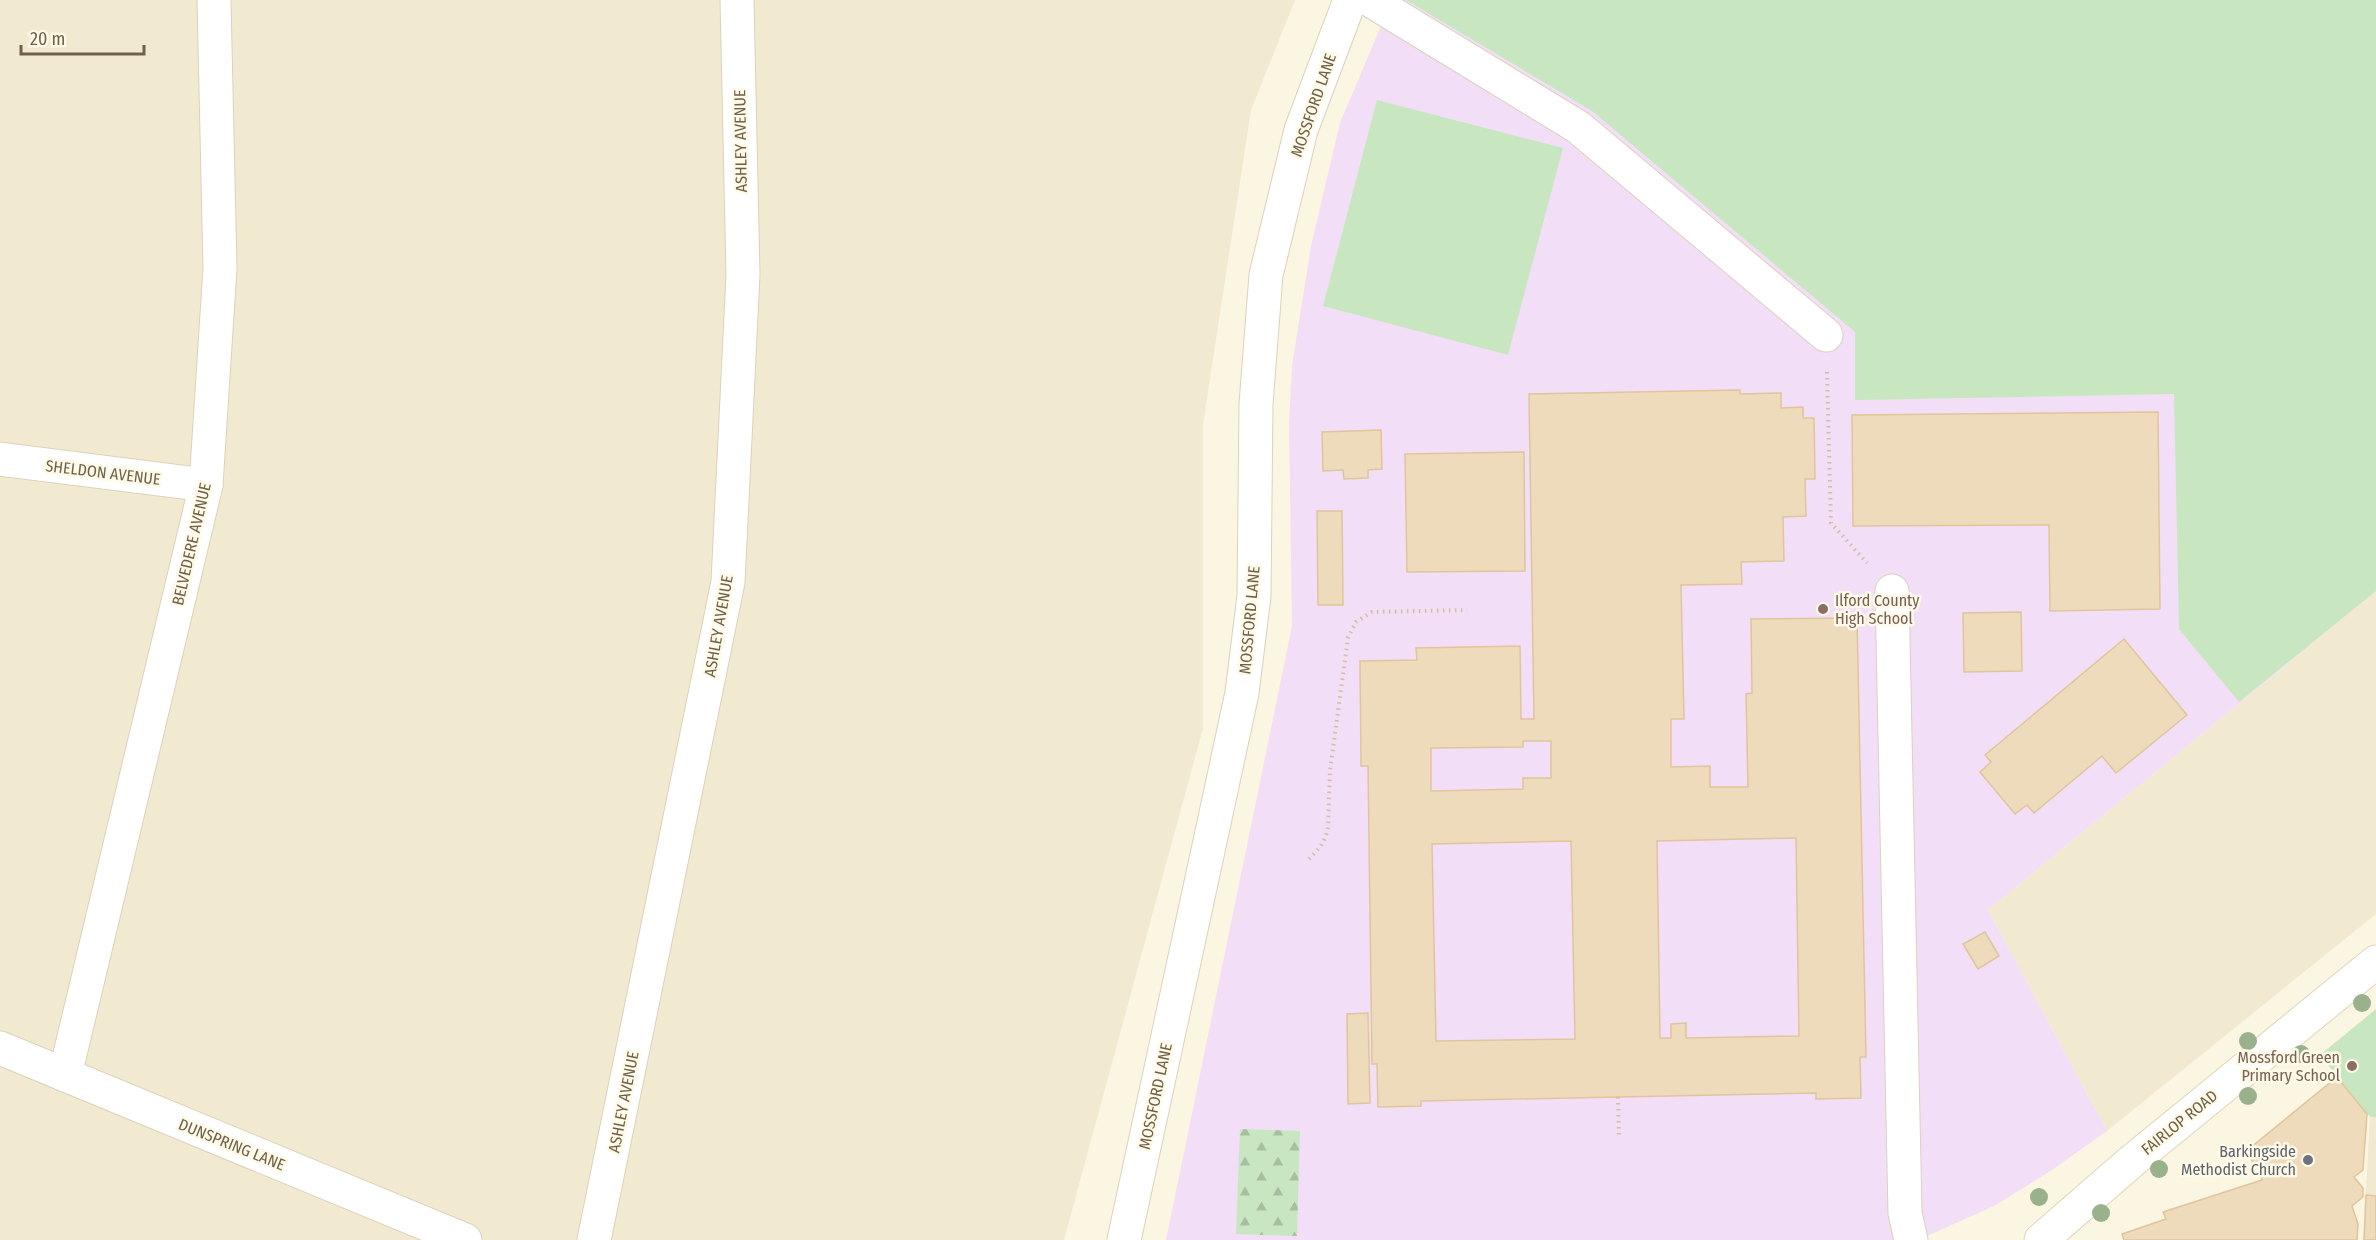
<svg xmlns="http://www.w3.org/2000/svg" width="2376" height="1240" font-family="'Fira Sans Condensed',sans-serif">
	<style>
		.residential { fill: #f2ead0 }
		.education { fill: #f3def7 }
		.green { fill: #c8e7c1 }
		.forest { fill: url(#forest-firs) }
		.building { fill: #eedbbb; stroke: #e0c59c; stroke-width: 1.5; fill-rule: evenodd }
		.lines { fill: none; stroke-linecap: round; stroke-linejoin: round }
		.street-casing { stroke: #dbd2bc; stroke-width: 35 }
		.secondary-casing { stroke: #e0d4b9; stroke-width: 35 }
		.path { stroke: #d3be9e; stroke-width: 4; stroke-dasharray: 1.5 4.5; stroke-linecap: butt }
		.street { stroke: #fff; stroke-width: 33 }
		.secondary { stroke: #fff; stroke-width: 33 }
		.tree { fill: #99b28b }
		.education-dot { fill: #8d6e63; stroke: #fefae7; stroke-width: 2 }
		.worship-dot { fill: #6b7280; stroke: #fefae7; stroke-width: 2 }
		.labels { text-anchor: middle; stroke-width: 5; stroke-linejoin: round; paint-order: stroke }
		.street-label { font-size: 16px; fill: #70604a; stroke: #fefae7 }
		.education-label { font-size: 16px; fill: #785e54; stroke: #fefae7; text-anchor: start }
		.worship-label { font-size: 16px; fill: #5b616d; stroke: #fefae7; text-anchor: end }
	</style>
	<defs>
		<pattern id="forest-firs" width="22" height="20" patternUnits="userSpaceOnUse" patternTransform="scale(1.5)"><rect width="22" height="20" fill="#c8e7c1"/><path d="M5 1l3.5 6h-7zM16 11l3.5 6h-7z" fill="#a7bf9f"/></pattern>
	</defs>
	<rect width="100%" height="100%" fill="#fbf6e1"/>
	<g class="residential">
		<path d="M0,0H1295L1251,110L1203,425V728L1064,1240H0Z"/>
		<path d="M2376,591V914L2107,1131L1988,910Z"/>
		<path d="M2370,1117H2376V1240H2363Z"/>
	</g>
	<path class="education" d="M1392,0H2376V591L1988,910L2107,1131L2052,1170L1994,1206L1918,1240H1166L1292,626L1289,425L1292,366L1311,246L1340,123Z"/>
	<g class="green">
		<path d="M1406,0H2376V591L2239,702L2179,629L2174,394L1855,400V332L1592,111Z"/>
		<path d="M1377,100L1563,148L1508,355L1323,306Z"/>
		<path d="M2376,1009V1117H2370L2320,1055Z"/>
	</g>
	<path class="forest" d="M1240,1129L1300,1131L1297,1236L1236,1234Z"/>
	<g class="building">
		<path d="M1740,390V394L1781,393V408L1803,407V418H1814L1815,479H1805L1806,516L1783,517L1784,561L1741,562L1742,584L1681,585L1684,719H1671V767L1710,766V787H1748L1746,694L1752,693L1751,619L1857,618L1866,1057H1860L1861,1098L1816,1099V1093L1618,1097L1421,1101V1106L1378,1107L1377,1064H1372L1368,766H1361L1360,661L1417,660L1416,648L1520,646L1521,719H1534L1529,394ZM1523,741H1551V778H1523V789L1431,791V748L1523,747ZM1796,838L1799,1036L1686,1038V1023L1671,1024V1038H1660L1657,841ZM1571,841L1575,1039L1436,1041L1432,844Z"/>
		<path d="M2158,412L2160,609L2050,611L2049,525L1853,526L1852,415Z"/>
		<path d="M1381,430L1382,469L1368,470V478L1344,479L1343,470L1323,471L1322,432Z"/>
		<path d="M1524,452L1525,571L1407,572L1405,454Z"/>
		<path d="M1317,511H1342L1343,605H1318Z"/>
		<path d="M2021,612L2022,671L1964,672L1963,613Z"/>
		<path d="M2124,639L2187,715L2116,773L2102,756L2034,813L2027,805L2015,814L1980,772L1991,762L1985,755Z"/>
		<path d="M1985,932L1999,956L1978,969L1963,944Z"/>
		<path d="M1368,1013L1370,1103L1348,1104L1347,1014Z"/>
		<path d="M2337,1077L2367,1114L2363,1170L2354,1177L2363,1188V1197L2352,1206L2358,1224L2357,1240H2124L2122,1234L2166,1219L2163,1212L2262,1180L2258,1168L2245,1152Z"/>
		<path d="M2366,1195L2376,1196V1240H2364Z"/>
	</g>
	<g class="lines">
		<defs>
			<g id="street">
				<path d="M1370,0L1578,127L1826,335"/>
				<path d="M0,459L206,485"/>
				<path d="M1892,591L1905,1213L1911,1240"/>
				<path d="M0,1048L465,1240"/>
				<path d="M65,1075L206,485L220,268L214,0"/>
				<path d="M594,1240L728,582L743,275L737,0"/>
				<path d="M1124,1240L1242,693L1254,596L1256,404L1266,275L1301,130L1350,0"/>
			</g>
			<path id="secondary" d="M2041,1240L2132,1161L2376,962"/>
		</defs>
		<use href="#street" class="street-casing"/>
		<use href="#secondary" class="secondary-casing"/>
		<g class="path">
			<path d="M1827,372L1831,523L1867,563"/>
			<path d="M1309,859L1321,846L1326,836L1328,827L1330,770L1348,638L1356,622L1372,612L1467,610"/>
			<path d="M1618,1097L1619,1136"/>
		</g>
		<use href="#street" class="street"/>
		<use href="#secondary" class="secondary"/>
	</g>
	<g class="tree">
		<circle cx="2362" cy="1003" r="9"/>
		<circle cx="2248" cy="1041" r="9"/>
		<circle cx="2301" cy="1054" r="9"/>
		<circle cx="2248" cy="1096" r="9"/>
		<circle cx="2159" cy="1169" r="9"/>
		<circle cx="2039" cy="1197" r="9"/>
		<circle cx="2101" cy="1213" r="9"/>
	</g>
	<g class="education-dot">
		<circle cx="1823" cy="609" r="6"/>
		<circle cx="2352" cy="1066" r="6"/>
	</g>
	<circle class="worship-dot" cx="2308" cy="1160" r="6"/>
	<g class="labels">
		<g class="street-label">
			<text transform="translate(1313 105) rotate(-71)" y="6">MOSSFORD LANE</text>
			<text transform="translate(740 141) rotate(-91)" y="6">ASHLEY AVENUE</text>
			<text transform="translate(103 472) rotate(7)" y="6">SHELDON AVENUE</text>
			<text transform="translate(191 544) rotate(-77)" y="6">BELVEDERE AVENUE</text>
			<text transform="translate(1249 620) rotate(-85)" y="6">MOSSFORD LANE</text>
			<text transform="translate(718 626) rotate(-80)" y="6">ASHLEY AVENUE</text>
			<text transform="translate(1155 1096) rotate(-78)" y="6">MOSSFORD LANE</text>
			<text transform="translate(623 1102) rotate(-79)" y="6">ASHLEY AVENUE</text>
			<text transform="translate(2179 1122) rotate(-39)" y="6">FAIRLOP ROAD</text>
			<text transform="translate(232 1144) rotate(22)" y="6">DUNSPRING LANE</text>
		</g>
		<g class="education-label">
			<text x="1835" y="606">Ilford County<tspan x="1835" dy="18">High School</tspan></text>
			<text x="2340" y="1063" text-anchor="end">Mossford Green<tspan x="2340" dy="18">Primary School</tspan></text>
		</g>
		<g class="worship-label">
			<text x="2296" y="1157">Barkingside<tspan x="2296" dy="18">Methodist Church</tspan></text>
		</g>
	</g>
	<path d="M21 45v9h123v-9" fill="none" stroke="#70604a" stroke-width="3"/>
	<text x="30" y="45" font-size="18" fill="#70604a" stroke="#fefae7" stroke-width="4.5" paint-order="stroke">20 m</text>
</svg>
